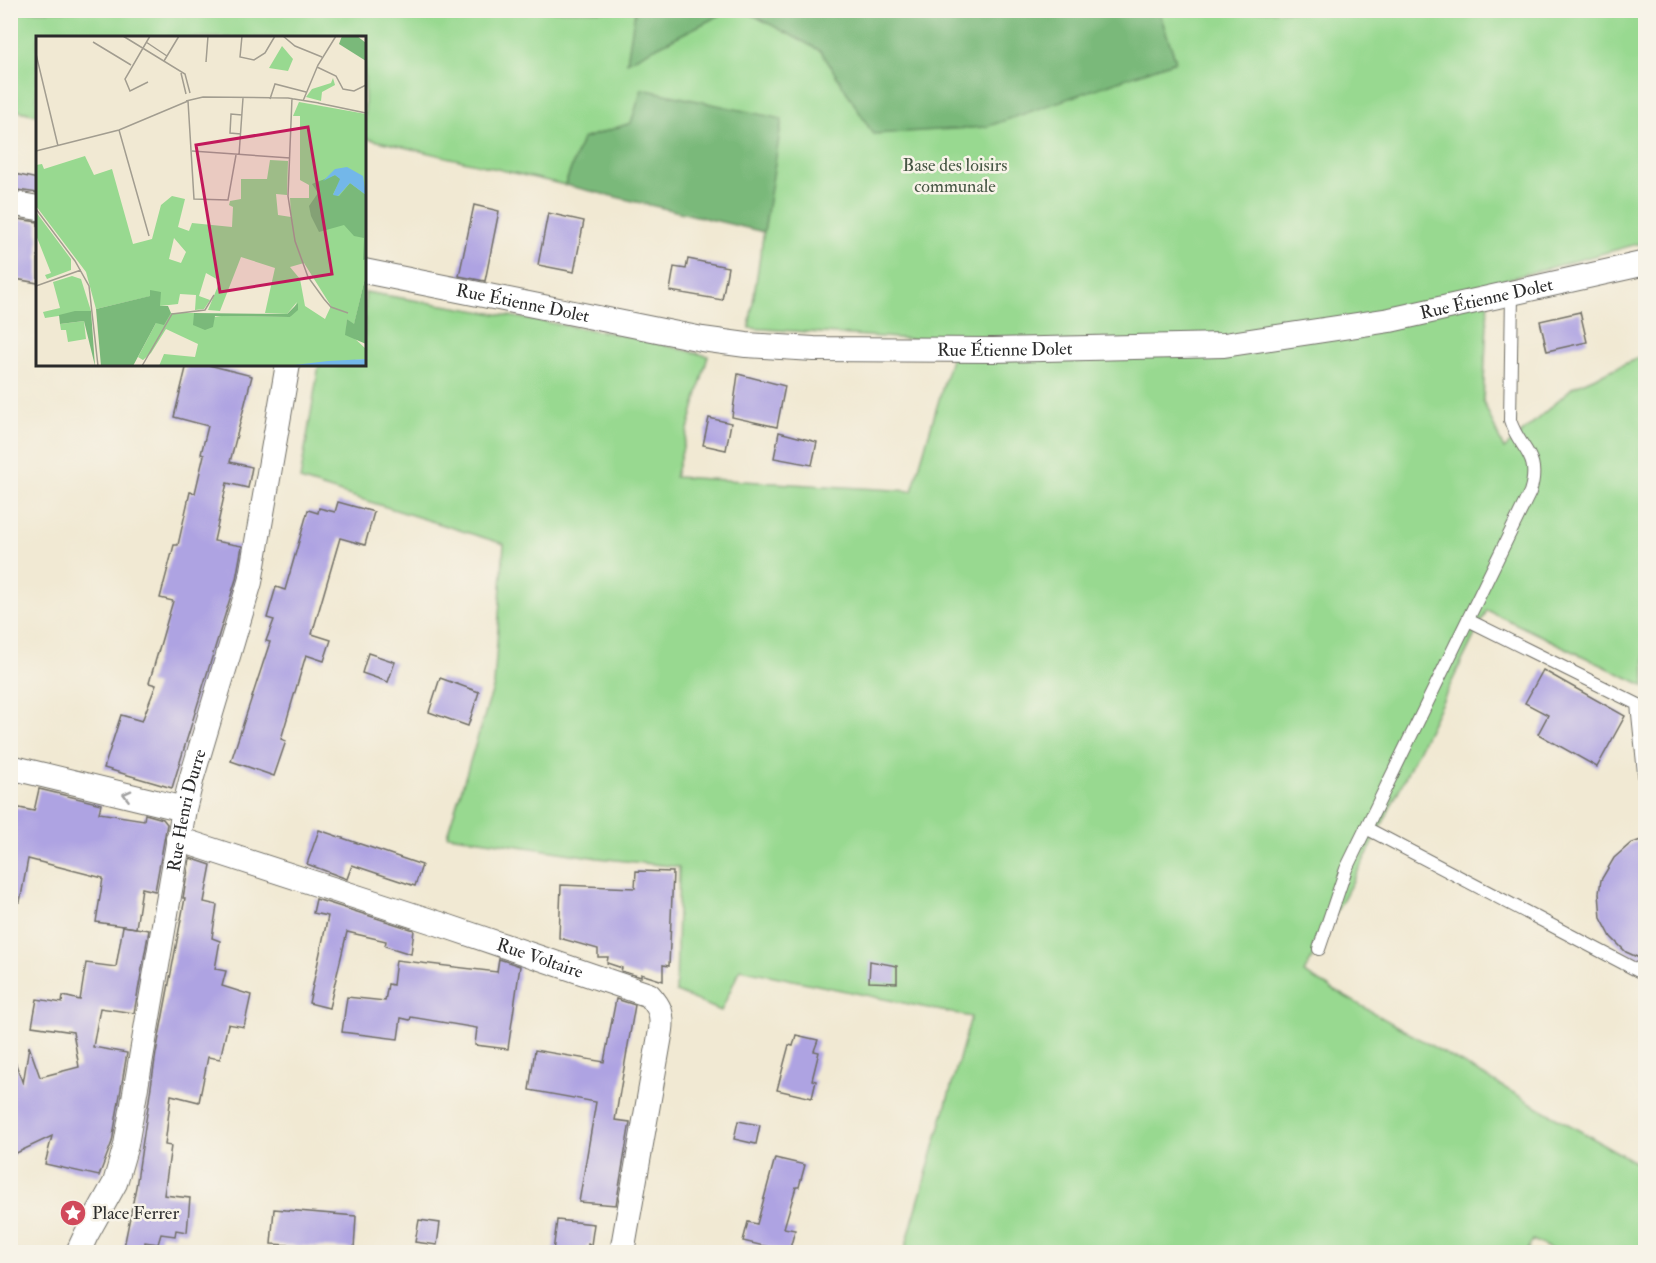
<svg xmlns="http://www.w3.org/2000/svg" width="1656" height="1263" font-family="'IM FELL Double Pica',serif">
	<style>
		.green { fill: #98d990; stroke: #62825e; stroke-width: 1.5 }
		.forest { fill: #7ab97a; stroke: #527252; stroke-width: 1.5 }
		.building { fill: #aea3e2 }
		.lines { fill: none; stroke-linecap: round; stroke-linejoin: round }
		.service-casing { stroke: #706e66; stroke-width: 14 }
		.minor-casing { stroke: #706e66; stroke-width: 26 }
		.service { stroke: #fff; stroke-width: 12 }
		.minor { stroke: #fff; stroke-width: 24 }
		.oneway { stroke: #a0a0a0 }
		.labels { text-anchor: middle; stroke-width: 5; stroke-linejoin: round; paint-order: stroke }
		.park-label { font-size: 18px; fill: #465644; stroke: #f7f3e8 }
		.street-label { font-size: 18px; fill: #2b2b2b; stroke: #f7f3e8 }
		.poi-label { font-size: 18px; fill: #2b2b2b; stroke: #f7f3e8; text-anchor: start }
		.inset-road { fill: none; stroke: #a29d90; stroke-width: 1.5 }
		.view { fill: #c2185b; fill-opacity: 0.15; stroke: #c2185b; stroke-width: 3 }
		.inset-edge { fill: none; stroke: #2b2b2b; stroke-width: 3 }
	</style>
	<rect width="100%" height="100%" fill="#f7f3e8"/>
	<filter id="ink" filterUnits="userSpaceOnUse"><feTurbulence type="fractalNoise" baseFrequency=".0167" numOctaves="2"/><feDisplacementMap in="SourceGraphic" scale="12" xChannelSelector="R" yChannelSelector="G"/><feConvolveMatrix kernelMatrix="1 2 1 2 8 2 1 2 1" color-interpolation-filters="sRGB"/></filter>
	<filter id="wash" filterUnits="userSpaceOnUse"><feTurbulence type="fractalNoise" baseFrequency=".008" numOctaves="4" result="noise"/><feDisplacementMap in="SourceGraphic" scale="24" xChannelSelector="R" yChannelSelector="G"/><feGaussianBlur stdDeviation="1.35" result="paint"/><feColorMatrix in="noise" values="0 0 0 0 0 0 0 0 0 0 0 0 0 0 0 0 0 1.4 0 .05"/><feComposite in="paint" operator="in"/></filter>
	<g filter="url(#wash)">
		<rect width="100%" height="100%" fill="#f1e9d3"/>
		<path class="green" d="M10,11H1645V242L1489,284L1483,401L1504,449L1573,387L1645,355V686L1487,610L1374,841L1304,973L1645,1168V1252H1556L1533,1240L1526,1252H904L971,1017L740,969L721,1011L676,992L679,867L598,858L447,835L494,685L504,544L300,480L319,365L364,364L365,292L628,336L708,356L675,477L912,491L956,342L749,328L781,119L631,123L582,139L565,185L365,138L364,38H38L37,115L11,109Z"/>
		<g class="forest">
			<path d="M635,11V10L728,11L627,62Z"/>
			<path d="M745,11H1159L1176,61L986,127L873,134L821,51Z"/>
			<path d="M642,89L782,119L764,232L565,185L582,139L631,123Z"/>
		</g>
		<g id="blocks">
			<g class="building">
				<path d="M10,173L38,179V193L10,189Z"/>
				<path d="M474,205L499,211L485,281L459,276Z"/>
				<path d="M548,213L584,221L574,272L538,265Z"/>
				<path d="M10,218L38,222V283L10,278Z"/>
				<path d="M688,259L728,267L722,300L670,291L674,267L686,269Z"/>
				<path d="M1580,312L1587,342L1547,351L1540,321Z"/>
				<path d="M187,364H205L252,376L230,462L252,467L248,488L227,483L214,541L242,546L236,579L172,788L104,768L121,715L142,721L156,685L149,683L173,601L160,598L174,545H178L190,492L195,493L204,455L201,454L208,426L174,417Z"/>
				<path d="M738,374L785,386L777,427L732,417Z"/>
				<path d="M709,418L731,423L726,450L703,445Z"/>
				<path d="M779,432L817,442L812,465L774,458Z"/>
				<path d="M338,502L374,512L365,545L340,538L312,634L331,640L324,661L306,655L281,739L286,741L274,776L231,761L270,642L266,641L274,620L267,618L276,587L285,590L308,510L318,513L319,508L335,512Z"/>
				<path d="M368,653L395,662L388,682L362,673Z"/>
				<path d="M1543,670L1625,716L1597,767L1538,734L1548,715L1525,703Z"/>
				<path d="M440,678L479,692L468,726L429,712Z"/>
				<path d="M39,789L101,804L99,813L144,820L145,814L163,819L167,824L155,891L142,888L136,928L96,922L103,878L28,859L20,902L10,901V806L34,811Z"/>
				<path d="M319,830L422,865L415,886L352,865L347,879L307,864Z"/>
				<path d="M1646,838V961L1626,952L1611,937L1601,918L1599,893L1601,880L1614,858L1630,844Z"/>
				<path d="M190,858L211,865L204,902L217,905L212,938L220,941L215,969L226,971L222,986L251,995L244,1027L228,1024L220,1059L208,1057L199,1102L171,1095L165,1145L171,1146L164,1195L190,1198L187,1232L176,1230L175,1236L161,1234L158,1244L145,1242L144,1252H123L136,1187L156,1053L185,898H183Z"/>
				<path d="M636,871L673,872L669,966L663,965V981L641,974V977L621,971L622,968L607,963L608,957H598V949L559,938L561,885L635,888Z"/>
				<path d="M316,899L414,930L411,954L385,946L386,941L347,932L329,1008L309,1003L328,916L313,913Z"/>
				<path d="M123,926L149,930L134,1013L100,1008L93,1047L127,1053L112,1142L99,1176L45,1164L52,1136L10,1156V1056H13L23,1084L29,1046L40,1077L79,1067L73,1032L32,1026L37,999L62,1003L63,996L80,1000L86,963L116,967Z"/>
				<path d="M499,959L520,966L508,1049L475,1045L477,1028L411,1017L410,1020L401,1018L398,1039L342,1032L347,997L385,1001L388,984L393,985L396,960L497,972Z"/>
				<path d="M870,961L897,966V983L869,982Z"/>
				<path d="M616,999L635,1005L615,1120L630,1122L616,1205L579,1202L596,1102L529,1090L535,1050L604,1062Z"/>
				<path d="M796,1035L818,1040L814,1051L819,1052L812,1080L816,1081L812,1098L777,1090L789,1045L793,1046Z"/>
				<path d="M738,1121L760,1125L756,1144L734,1139Z"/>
				<path d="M775,1158L805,1165L799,1187H796L784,1228L795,1230L789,1252L743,1241L748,1222L757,1224Z"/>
				<path d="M274,1209L356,1216L354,1249L271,1244Z"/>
				<path d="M419,1220L440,1223L437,1245L415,1242Z"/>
				<path d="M557,1220L594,1224L591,1245L588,1244L587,1252H553Z"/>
			</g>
		</g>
	</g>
	<g filter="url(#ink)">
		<use href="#blocks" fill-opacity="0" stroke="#706e66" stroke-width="1.5"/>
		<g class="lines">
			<defs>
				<g id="service">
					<path d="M1468,620L1637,704L1646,793"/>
					<path d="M1366,828L1646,975"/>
					<path d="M1319,949L1346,869L1530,492C1542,454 1519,450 1510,420L1512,294"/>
				</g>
				<g id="minor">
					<path d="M10,203L38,208"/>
					<path id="s1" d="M364,271L702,339L746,345L814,349L993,350L1224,345L1390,320L1646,263"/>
					<path d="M10,767L184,809"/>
					<path id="s2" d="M178,839L440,924L649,995C660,1007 663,1014 661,1030L622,1252"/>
					<path id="s3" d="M78,1252L86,1235L115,1183L126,1145L184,809L192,777L250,582L288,364"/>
				</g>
			</defs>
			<use href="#service" class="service-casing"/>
			<use href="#minor" class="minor-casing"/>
			<use href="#service" class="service"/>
			<use href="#minor" class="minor"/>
		</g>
		<defs><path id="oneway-chevron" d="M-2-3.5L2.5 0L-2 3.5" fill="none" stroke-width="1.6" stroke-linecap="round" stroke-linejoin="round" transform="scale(1.5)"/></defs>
		<use class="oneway" href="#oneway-chevron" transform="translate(127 795) rotate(-166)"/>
	</g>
	<defs>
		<symbol id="sight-disc" viewBox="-11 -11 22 22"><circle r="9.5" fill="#d1495b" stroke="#f7f3e8"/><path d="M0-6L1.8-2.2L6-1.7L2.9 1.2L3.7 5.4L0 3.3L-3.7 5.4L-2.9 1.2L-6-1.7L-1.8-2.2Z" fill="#fff"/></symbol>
	</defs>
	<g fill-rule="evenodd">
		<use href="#sight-disc" x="58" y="1198" width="30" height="30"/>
	</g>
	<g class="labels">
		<g class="park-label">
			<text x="955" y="171">Base des loisirs<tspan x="955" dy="21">communale</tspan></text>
		</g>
		<g class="street-label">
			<text dy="6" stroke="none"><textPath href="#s1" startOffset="1134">Rue Étienne Dolet</textPath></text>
			<text dy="6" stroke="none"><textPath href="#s1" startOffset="162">Rue Étienne Dolet</textPath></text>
			<text dy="6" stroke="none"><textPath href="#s1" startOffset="648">Rue Étienne Dolet</textPath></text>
			<text dy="6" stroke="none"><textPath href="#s3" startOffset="458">Rue Henri Durre</textPath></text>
			<text dy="6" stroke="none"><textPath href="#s2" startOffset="381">Rue Voltaire</textPath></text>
		</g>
		<g class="poi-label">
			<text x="92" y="1219">Place Ferrer</text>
		</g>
	</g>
	<g transform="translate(36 36)">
		<rect width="330" height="330" fill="#f1e9d3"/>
		<path d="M246,10L257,23L252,35L233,32ZM297,42L299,49L286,56L285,65L270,61L276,53L295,47ZM263,66L330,78V238L318,289L311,283L310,299L316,300L330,313V323L250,330H123L128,318L159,321L162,308L130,293L115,317L107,324L102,321L120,287L135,277H158L159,284L185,280L254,281L261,266L251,278L229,277L239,232L205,221L184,275L172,274L184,245L170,237L163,260L174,264L168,273L159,274L160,259L144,258L142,268L124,270L114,254L115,260L60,273L50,236L0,170V129L6,128L8,133L49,120L58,139L76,133L97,208L116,203L125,169L136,160L149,163L142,191L153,195L156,187L196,191L197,171L193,169L194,165L205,163V143H231L234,124L252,125L251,159L240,158L242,179L255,181L254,162H273V149L264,144V80H257ZM138,202L150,216L145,227L133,223ZM268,227L295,270L289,283L269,270L264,243L254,231ZM0,176L35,223V234L11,243L9,239L15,237L0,199ZM36,240L45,243L55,275L9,282L7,276L24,272L17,246ZM48,285L50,303L32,306L30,294H25L24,288Z" fill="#98d990" fill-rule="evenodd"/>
		<path d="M306,0H321L330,7V25L303,8ZM299,139L305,143L297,158L303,160L314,147L330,159V223L327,224L328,202L318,200L308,189L283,196L275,180L273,170L282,157L276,148ZM330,238V308L309,299L311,283L318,288ZM114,254L125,256L124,270H132L135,277L128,289L120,287L97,330H65L60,273L114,260ZM262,267V274L254,281L179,280L177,291L169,294L157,289L158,277L251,278ZM39,275H55L59,330L48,285L24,288L23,279Z" fill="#7ab97a"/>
		<path d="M311,131L327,140L330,159L314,147L302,160L297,159L304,143L299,139L287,145L299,133ZM330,323V330H250L292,325Z" fill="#73b7e9"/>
		<path class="inset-road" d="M87,0L149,38L154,57M206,0L204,21L218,24L229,17L239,0M247,0L259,10L286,21M57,6L95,29M110,6L131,20M0,18L22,110M128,25L143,0M170,26L172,0M281,31L300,40L307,53L318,55L330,49M145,37L150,58M112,46L94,55L89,43L114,0M256,62L252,160L259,205L272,241L288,263L295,271L312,277M234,63L239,48L270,56M150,65L167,61L252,62L283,67M152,65L158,163L192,164L200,119M267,65L282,29L300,0M282,67L330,77M83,94L113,200M205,98L194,97L195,78L206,79M0,115L83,94L152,65M156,115L254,122M203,119L207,62M0,173L39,225L53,250L62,330M0,250L45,234M106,330L136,278L169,274L178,259"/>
		<path class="view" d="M272,91L296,238L184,256L160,109Z"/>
		<rect width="330" height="330" class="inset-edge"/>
	</g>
	<rect width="1656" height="1263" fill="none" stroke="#f7f3e8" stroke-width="36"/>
</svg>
